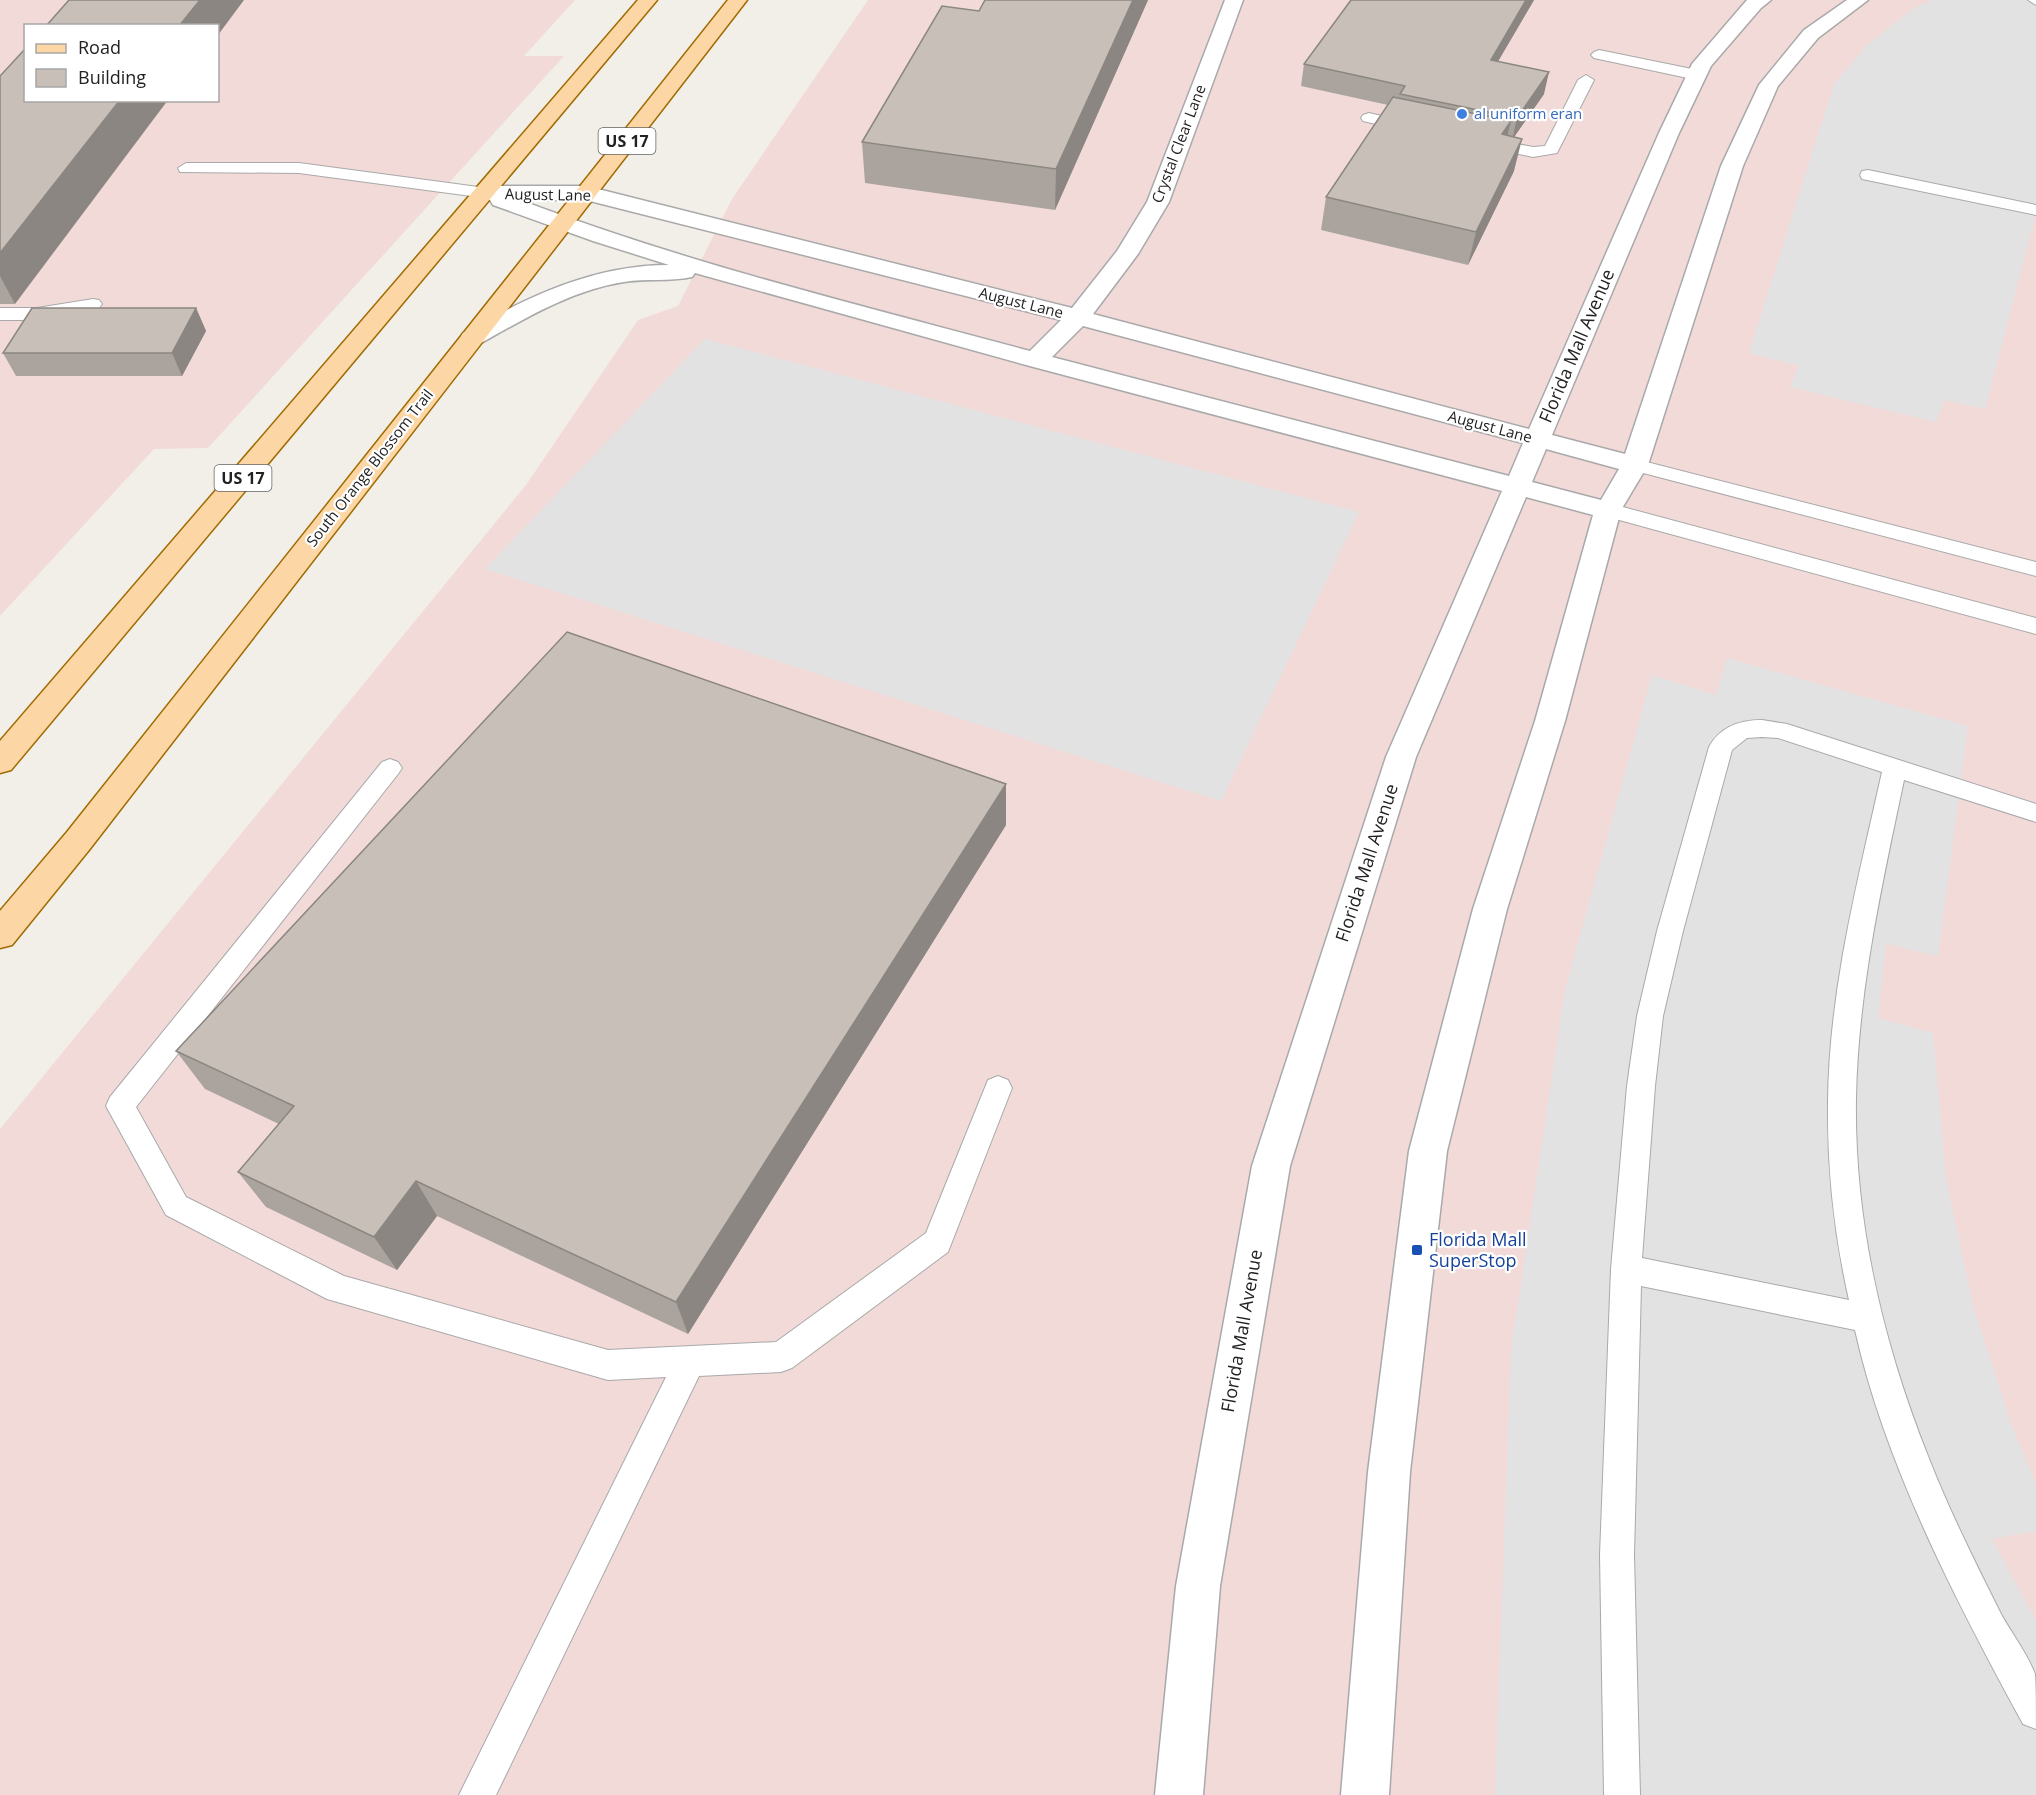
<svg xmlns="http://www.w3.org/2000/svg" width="2036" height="1795" font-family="'Open Sans',sans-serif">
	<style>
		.commercial { fill: #f2dad9; fill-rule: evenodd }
		.parking { fill: #e2e2e2 }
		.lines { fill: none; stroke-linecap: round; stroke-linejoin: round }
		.service-casing { stroke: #a9a9a9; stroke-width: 2 }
		.minor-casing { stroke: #a9a9a9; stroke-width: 3 }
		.primary-casing { stroke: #a06b00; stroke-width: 3 }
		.service { fill: #fff; fill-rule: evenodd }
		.minor { fill: #fff; fill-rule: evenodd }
		.primary { fill: #fcd6a4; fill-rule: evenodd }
		.wall { fill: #aba49e }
		.shaded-wall { fill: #8b8681 }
		.building { fill: #c7bfb8; stroke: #8b8681; stroke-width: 1.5 }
		.shop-dot { fill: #3f7fe0; stroke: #fff; stroke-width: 2 }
		.transit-dot { fill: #1a4fb4; stroke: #fff; stroke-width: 2 }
		.labels { text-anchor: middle; stroke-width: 4.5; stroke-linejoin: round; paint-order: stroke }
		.far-shop-label { font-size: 15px; fill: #366cbe; stroke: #fff; text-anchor: start }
		.far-street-label { font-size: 15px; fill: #222; stroke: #fff }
		.shield { fill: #fff; stroke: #646464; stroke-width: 1.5 }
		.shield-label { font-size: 16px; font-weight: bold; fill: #222 }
		.street-label { font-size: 18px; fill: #222; stroke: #fff }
		.transit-label { font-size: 18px; fill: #164399; stroke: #fff; text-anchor: start }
	</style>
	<rect width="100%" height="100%" fill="#f2efe9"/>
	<g class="commercial">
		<path d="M0,0H575L524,56H564L208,448L154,449L0,616ZM26,26H218V100H26Z"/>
		<path d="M868,0H2036V1795H0V1129L526,485L638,320L678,306L732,199Z"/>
	</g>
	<g class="parking">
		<path d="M1933,0H2036V29H2034L2036,31V213L1985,409L1944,400L1936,422L1790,387L1799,366L1749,353L1834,84L1867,45L1914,8Z"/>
		<path d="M705,339L1359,512L1221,801L485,569Z"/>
		<path d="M1727,658L1968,726L1938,956L1886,944L1878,1018L1933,1033L1946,1179L1973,1305L2011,1424L2036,1484V1531L1992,1539L2036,1621V1795H1495L1511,1350L1565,990L1652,675L1716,695Z"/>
	</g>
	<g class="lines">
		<defs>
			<g id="service">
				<path d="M2028,0H2036V5Z"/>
				<path d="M1599,50L1697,70L1705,75L1697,80L1594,58L1591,55L1594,52Z"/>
				<path d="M1586,75L1594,80L1557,153L1533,157L1481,146L1479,143L1487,138L1533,147L1545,146L1578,80Z"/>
				<path d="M1369,113L1416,124L1418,127L1410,132L1363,121L1361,118L1363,115Z"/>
				<path d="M186,163H299L486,188L492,189L494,193L492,197L486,198L299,173L180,172L178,168Z"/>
				<path d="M1868,170L2036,205V215L1862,179L1860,175L1862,171Z"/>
				<path d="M93,299L99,300L102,304L99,308L37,320H0V308H37Z"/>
				<path d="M1635,459L2036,562V576L1628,469L1625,465L1628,461Z"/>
				<path d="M1608,503L2036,618V634L1601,515L1598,510L1601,505Z"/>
				<path d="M1762,720L1787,724L2036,804V822L1904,780C1882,884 1858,991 1856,1098C1854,1221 1883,1343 1928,1456C1949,1510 1975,1562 2001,1614C2012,1634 2027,1653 2035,1674C2036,1686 2036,1715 2036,1729L2023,1724C1957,1603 1885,1465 1855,1330L1641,1286L1634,1555L1640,1795H1604L1600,1555L1611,1269L1627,1086L1637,1016L1657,931L1709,747C1720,727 1739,720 1762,720ZM1762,737L1778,738L1882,772C1858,880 1829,990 1828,1101C1827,1168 1834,1234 1849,1300L1642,1258L1655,1086L1663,1016L1683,931L1732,750L1747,738Z"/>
				<path d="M390,759L398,762L402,768L398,774L136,1107L186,1197L344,1276L608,1350L776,1342L926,1233L988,1080L998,1076L1008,1080L1012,1088L948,1252L792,1368L781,1372L699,1376L496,1795H459L666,1377L608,1380L327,1299L166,1215L106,1106L110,1097L382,762Z"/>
			</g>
			<path id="minor" d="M1225,0H1243L1169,202L1138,254L1093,314L1529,429L1659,133L1692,64L1747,0H1771L1761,8L1711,66L1679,133L1552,435L1625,454L1721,166L1759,85L1804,30L1847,0H1868L1818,38L1778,86L1743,166L1648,465L1621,510L1565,721L1507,909L1447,1151L1410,1472L1389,1795H1341L1368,1472L1409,1151L1473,909L1535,721L1593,515L1526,497L1416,757L1290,1166L1220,1586L1203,1795H1155L1176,1586L1252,1166L1386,757L1502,491L1026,365L695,273L692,277C670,282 646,278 624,282C572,290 526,318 481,343L472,345L463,343L460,338L463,333C528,297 593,265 669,265L593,241L493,205L490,200L478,198L475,193L478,188L486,186H586L1072,308L1117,251L1147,202ZM520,200H586L1061,320L1030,351C859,305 686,263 520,200ZM1083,326L1523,443L1509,476L1052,357ZM1546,449L1619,469L1601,500L1532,482Z"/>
			<g id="primary">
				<path d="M638,0H657L11,770L0,773V741Z"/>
				<path d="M728,0H747L89,850L12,945L0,948V911L67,832Z"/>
			</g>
		</defs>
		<use href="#service" class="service-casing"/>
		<use href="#minor" class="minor-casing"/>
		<use href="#primary" class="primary-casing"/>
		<use href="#service" class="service"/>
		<use href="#minor" class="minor"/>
		<use href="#primary" class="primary"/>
	</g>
	<g class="wall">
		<path d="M985,0H1148L1055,210L865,183L862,142L979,11Z"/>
		<path d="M1351,0H1534L1498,61L1544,94L1514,137V171L1468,265L1321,230L1326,197L1388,105L1301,86L1304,64Z"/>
		<path d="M0,76L15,304H0Z"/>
		<path d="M196,308L206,331L182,376H16L3,353Z"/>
		<path d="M1006,784V825L688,1334L437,1216L397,1270L266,1207L238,1172L279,1124L205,1089L176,1051Z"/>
	</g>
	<g class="shaded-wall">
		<path d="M200,0H244L218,35V26H179Z"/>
		<path d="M1133,0H1148L1055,210L1056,169Z"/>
		<path d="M1526,0H1534L1486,82L1491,60Z"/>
		<path d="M1549,72L1544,94L1512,140L1517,118Z"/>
		<path d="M120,100H168L15,304L0,276V253Z"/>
		<path d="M1511,121L1503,153L1502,134Z"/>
		<path d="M1522,139L1514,171L1468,265L1476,232Z"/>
		<path d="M196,308L206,331L182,376L172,353Z"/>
		<path d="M1006,784V825L688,1334L676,1302Z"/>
		<path d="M416,1181L437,1216L397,1270L374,1237Z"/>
	</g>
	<g class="building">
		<path d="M69,0H200L179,26H46Z"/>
		<path d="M985,0H1133L1056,169L862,142L942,6L979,11Z"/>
		<path d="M1351,0H1526L1491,60L1549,72L1517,118L1400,94L1405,86L1304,64Z"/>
		<path d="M26,48V100H120L0,253V76Z"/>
		<path d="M1393,97L1511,121L1502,134L1522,139L1476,232L1326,197Z"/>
		<path d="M32,308H196L172,353H3Z"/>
		<path d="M567,632L1006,784L676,1302L416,1181L374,1237L238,1172L294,1106L176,1051Z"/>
	</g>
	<circle class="shop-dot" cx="1462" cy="114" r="6"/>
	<rect class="transit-dot" x="1411" y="1244" width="12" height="12" rx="3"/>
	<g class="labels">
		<g class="far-shop-label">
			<text x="1474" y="119">al uniform eran</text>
		</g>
		<g class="far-street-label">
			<text transform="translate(1179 144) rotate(-69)" y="5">Crystal Clear Lane</text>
			<text transform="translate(548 195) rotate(1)" y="5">August Lane</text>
			<text transform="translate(1021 303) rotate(14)" y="5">August Lane</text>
			<text transform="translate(1490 427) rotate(15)" y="5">August Lane</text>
			<text transform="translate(370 468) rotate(-52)" y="5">South Orange Blossom Trail</text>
		</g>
		<g class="shield">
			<rect x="598.5" y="128" width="57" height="26" rx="4.5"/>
			<rect x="214.5" y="465" width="57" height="26" rx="4.5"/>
		</g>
		<g class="shield-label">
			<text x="627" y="147">US 17</text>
			<text x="243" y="484">US 17</text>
		</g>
		<g class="street-label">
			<text transform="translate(1577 346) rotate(-67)" y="6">Florida Mall Avenue</text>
			<text transform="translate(1367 863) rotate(-72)" y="6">Florida Mall Avenue</text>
			<text transform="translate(1242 1331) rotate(-80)" y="6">Florida Mall Avenue</text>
		</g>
		<g class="transit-label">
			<text x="1429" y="1246">Florida Mall<tspan x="1429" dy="21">SuperStop</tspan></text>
		</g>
	</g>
	<rect x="24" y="24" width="195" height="78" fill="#ffffff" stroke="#a7a7a7" stroke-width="1.5"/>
	<rect x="36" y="44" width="30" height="9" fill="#fcd6a4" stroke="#a7a7a7" stroke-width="1.5"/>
	<text x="78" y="54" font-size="18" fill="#222222">Road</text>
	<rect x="36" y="69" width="30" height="18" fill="#c7bfb8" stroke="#a7a7a7" stroke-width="1.5"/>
	<text x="78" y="84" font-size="18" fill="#222222">Building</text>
</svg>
